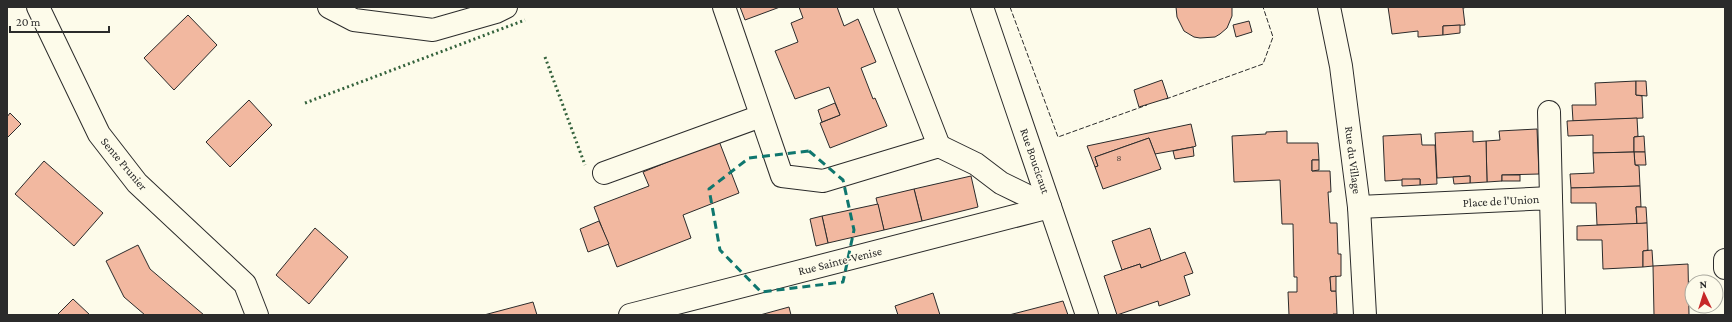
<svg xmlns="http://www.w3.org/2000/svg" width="1732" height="322" font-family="'Crimson Pro',serif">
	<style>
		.building { fill: #f2b8a0; stroke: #2b2b2b }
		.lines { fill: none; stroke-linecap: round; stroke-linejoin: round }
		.minor-casing { stroke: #2b2b2b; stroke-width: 24 }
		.minor { stroke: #fdfbea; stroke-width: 22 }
		.hedge { stroke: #34623c; stroke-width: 3; stroke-dasharray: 2 3; stroke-linecap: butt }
		.fence { stroke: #2b2b2b; stroke-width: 1; stroke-dasharray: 5 2; stroke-linecap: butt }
		.marked { fill: none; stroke: #0f766e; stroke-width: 3; stroke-dasharray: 8 5; stroke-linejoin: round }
		.labels { text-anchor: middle; stroke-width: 3; stroke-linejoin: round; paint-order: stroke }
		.number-label { font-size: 10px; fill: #5d4e48 }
		.street-label { font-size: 12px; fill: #2b2b2b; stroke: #fdfbea }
	</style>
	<rect width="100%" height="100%" fill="#fdfbea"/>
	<g class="building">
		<path d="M740,7H780L745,20Z"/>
		<path d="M799,7H837L844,26L858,19L876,62L861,68L873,99L875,98L887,126L830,148L820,123L840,115L829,87L795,99L775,51L798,42L791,23L803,18Z"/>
		<path d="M1176,7H1232V16L1227,28L1220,34L1215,37L1200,38L1194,37L1184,31L1177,17Z"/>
		<path d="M1388,7H1468L1463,8L1465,25L1443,26V35L1418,37V31L1392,34Z"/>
		<path d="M188,15L217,45L174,90L144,58Z"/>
		<path d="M1249,21L1252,32L1236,37L1233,25Z"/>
		<path d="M1460,25V33L1443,35V26Z"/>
		<path d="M1162,80L1168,98L1139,107L1134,90Z"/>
		<path d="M1636,81V95L1642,96L1643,118L1573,121L1572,105H1596L1595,83Z"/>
		<path d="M1636,81H1646L1647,96L1636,95Z"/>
		<path d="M249,100L272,125L230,167L206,142Z"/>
		<path d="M835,103L840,115L822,122L818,110Z"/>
		<path d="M10,113L21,124L7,138V117Z"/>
		<path d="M1637,118L1638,136L1634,137V152L1593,153V135L1568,136L1567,121Z"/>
		<path d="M1191,124L1196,146L1193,147L1155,154L1149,138L1095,157L1098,166L1095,167L1087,146Z"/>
		<path d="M1537,129L1539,174L1502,175V181L1487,182L1486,141L1500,140L1499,131Z"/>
		<path d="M1287,131V143H1318L1319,160H1312V171H1330L1331,192H1328L1330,223H1337L1338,254H1341V276L1330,277L1331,291H1336L1337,314H1333V315H1289L1288,292H1297V277H1294L1293,224H1282L1280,180L1234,182L1232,136L1266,134V132Z"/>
		<path d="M1473,131V142L1486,141L1487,182L1470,183V176L1437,178L1435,133Z"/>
		<path d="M1421,134L1422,145H1435L1437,184L1420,185V179L1385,181L1383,136Z"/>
		<path d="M1644,136L1645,152H1634V137Z"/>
		<path d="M1149,138L1161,169L1103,189L1095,167L1098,166L1095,157Z"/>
		<path d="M719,141L739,193L683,215L691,238L617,267L594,207L649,186L643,172Z"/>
		<path d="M1193,147L1194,156L1175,159L1173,151Z"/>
		<path d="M1634,152H1645L1646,165H1635Z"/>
		<path d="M1634,152L1635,165L1639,166L1640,186L1571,188L1570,174L1594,173L1593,153Z"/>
		<path d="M1312,160H1319V170L1312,171Z"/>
		<path d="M44,161L103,213L74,246L15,194Z"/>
		<rect x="1502" y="175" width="18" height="6"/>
		<path d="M971,176L978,207L922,221L914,189Z"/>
		<path d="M1470,176V183L1454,184L1453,177Z"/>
		<path d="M1402,179H1420V185L1402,186Z"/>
		<path d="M1640,186L1641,207H1636L1637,224L1597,225L1596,203H1571V188Z"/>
		<path d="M914,189L922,221L884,230L876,198Z"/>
		<path d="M878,204L884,230L828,243L822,216Z"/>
		<path d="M1636,207H1646L1647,223L1637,224Z"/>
		<path d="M822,216L828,243L816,246L810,219Z"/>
		<path d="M599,221L609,244L588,252L580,229Z"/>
		<path d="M1647,223L1648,250L1643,251V267L1603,269L1602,240H1577V226Z"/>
		<path d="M315,228L348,257L309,304L276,275Z"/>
		<path d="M1150,228L1161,261L1141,268L1140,264L1122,270L1112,241Z"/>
		<path d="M138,245L150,269L204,315H145L124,297L106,261Z"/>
		<path d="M1652,250L1653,266L1643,267V251Z"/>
		<path d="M1185,252L1193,273L1184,276L1190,295L1159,306L1158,301L1117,315L1104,276L1140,264L1141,268Z"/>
		<path d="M1688,264L1689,315H1654L1653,266Z"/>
		<path d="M1336,276V291H1331L1330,277Z"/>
		<path d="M933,293L940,315H898L895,306Z"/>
		<path d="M73,299L90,315H57Z"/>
		<path d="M1063,301L1068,315H1009Z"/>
		<path d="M533,302L537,315H484Z"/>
		<path d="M789,307L791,315H760Z"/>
	</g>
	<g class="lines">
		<defs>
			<g id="minor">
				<path d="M38,7L99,134L137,183L245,284L257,315"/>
				<path d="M329,7L354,20L433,30L496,12L506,7"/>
				<path d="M724,7L782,176L823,181L939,146L976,164L1001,183L1050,207"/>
				<path d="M885,7L939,146"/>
				<path d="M982,7L1087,315"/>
				<path d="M1329,7L1341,66L1359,207L1365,315"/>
				<path d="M1549,112L1551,198"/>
				<path d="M604,173L761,116"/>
				<path d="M1359,207L1551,198L1554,315"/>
				<path d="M1725,260V268"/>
				<path d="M630,315L1050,207"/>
			</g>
		</defs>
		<use href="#minor" class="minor-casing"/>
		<use href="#minor" class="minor"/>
		<g class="hedge">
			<path d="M545,57L585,165"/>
			<path d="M305,103L525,20"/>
		</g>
		<g class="fence">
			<path d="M1010,7L1058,137L1147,105"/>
			<path d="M1166,99L1263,64L1273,37L1263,7"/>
		</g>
	</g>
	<path class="marked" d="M809,151L843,180L854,230L843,282L761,292L720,250L709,189L749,158Z"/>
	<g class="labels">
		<g class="number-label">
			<text x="1119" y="161">8</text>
		</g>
		<g class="street-label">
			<text transform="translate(1353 160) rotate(83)" y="4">Rue du Village</text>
			<text transform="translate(1035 161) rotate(71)" y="4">Rue Boucicaut</text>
			<text transform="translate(124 164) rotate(50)" y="4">Sente Prunier</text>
			<text transform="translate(1501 201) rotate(-3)" y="4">Place de l'Union</text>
			<text transform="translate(840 261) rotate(-14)" y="4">Rue Sainte-Venise</text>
		</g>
	</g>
	<rect width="1732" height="322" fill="none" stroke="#2b2b2b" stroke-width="16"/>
	<g transform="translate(1704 294) rotate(356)"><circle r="19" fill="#fdfbea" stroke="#a9a89e"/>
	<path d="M0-3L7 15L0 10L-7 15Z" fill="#c62828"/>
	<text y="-6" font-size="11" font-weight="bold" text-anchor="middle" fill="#2b2b2b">N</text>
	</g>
	<path d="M10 26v6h99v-6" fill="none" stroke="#2b2b2b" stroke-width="2"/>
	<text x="16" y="26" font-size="12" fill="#2b2b2b" stroke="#fdfbea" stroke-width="3" paint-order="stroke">20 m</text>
</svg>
